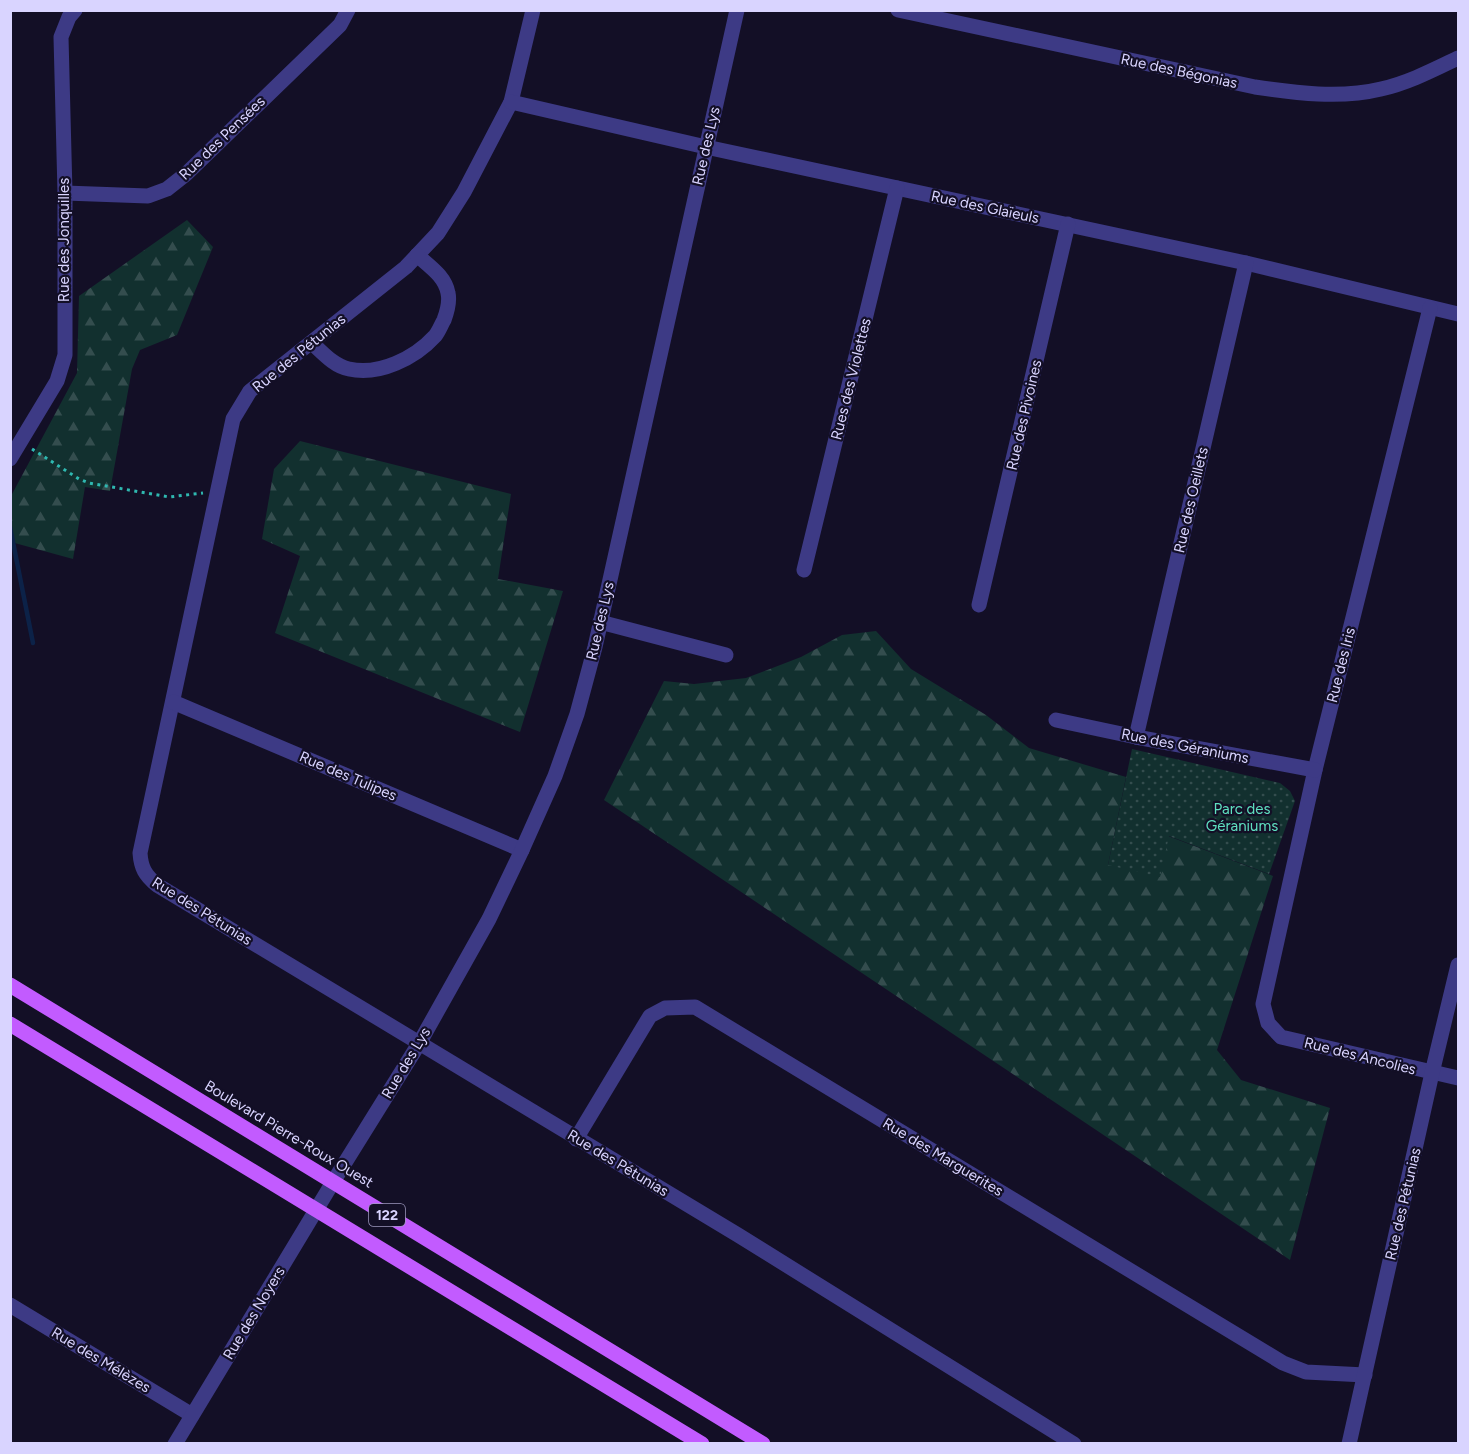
<svg xmlns="http://www.w3.org/2000/svg" width="1469" height="1454" font-family="Figtree,sans-serif">
	<style>
		.forest { fill: url(#forest-firs) }
		.park { fill: url(#park-dots) }
		.lines { fill: none; stroke-linecap: round; stroke-linejoin: round }
		.stream { stroke: #0c2248; stroke-width: 4.5 }
		.path { stroke: #2fb8b0; stroke-width: 3; stroke-dasharray: 3 4.5; stroke-linecap: butt }
		.minor { stroke: #3d3a85; stroke-width: 15 }
		.primary { stroke: #c25bff; stroke-width: 15 }
		.labels { text-anchor: middle; stroke-width: 4.5; stroke-linejoin: round; paint-order: stroke }
		.shield { fill: #130f26; stroke: #9e99be; stroke-width: 1.5 }
		.shield-label { font-size: 14px; font-weight: bold; fill: #d9d4ff }
		.street-label { font-size: 15px; fill: #d9d4ff; stroke: #130f26 }
		.park-label { font-size: 15px; fill: #5fe0c0; stroke: #130f26 }
	</style>
	<defs>
		<pattern id="forest-firs" width="22" height="20" patternUnits="userSpaceOnUse" patternTransform="scale(1.5)"><rect width="22" height="20" fill="#12302f"/><path d="M5 1l3.5 6h-7zM16 11l3.5 6h-7z" fill="#344d4e"/></pattern>
		<pattern id="park-dots" width="8" height="8" patternUnits="userSpaceOnUse" patternTransform="scale(1.5)"><rect width="8" height="8" fill="#12302f"/><path d="M2 2h.1M6 6h.1" fill="none" stroke="#344d4e" stroke-width="1.8" stroke-linecap="round"/></pattern>
	</defs>
	<rect width="100%" height="100%" fill="#130f26"/>
	<g class="forest">
		<path d="M187,220L213,247L177,335L140,350L132,369L110,491L85,487L73,559L11,542V496L77,373L79,296Z"/>
		<path d="M300,441L511,494L498,579L563,591L520,732L275,633L300,556L262,539L274,469Z"/>
		<path d="M876,631L911,669L986,715L1029,748L1126,777L1108,865L1168,836L1273,876L1217,1050L1241,1080L1330,1108L1290,1260L604,800L664,681L694,684L746,678L801,657L842,635Z"/>
	</g>
	<path class="park" d="M1132,749L1280,783L1290,791L1295,801L1269,874L1169,836L1160,877L1108,865Z"/>
	<g class="lines">
		<path class="stream" d="M10,527L33,643"/>
		<path class="path" d="M32,449L79,479L89,483L169,497L203,493"/>
		<g class="minor">
			<path d="M533,10L511,102L464,192L438,233L406,267L250,391L233,419L140,853C141,868 145,875 157,885L738,1235L1074,1444"/>
			<path d="M898,10L1255,87C1296,93 1340,99 1381,89C1408,83 1433,70 1458,58"/>
			<path d="M511,102L706,147L1246,263L1458,314"/>
			<path d="M65,193L148,196L167,189L186,174L340,25L348,10"/>
			<path d="M1430,308L1315,770L1263,1004L1268,1023L1281,1037L1458,1078"/>
			<path d="M312,343C323,353 334,366 349,369C379,376 415,358 435,336C439,331 441,325 444,320C447,312 450,302 448,293C445,276 429,266 417,255"/>
			<path d="M10,459L57,381L65,355V193L61,37L69,17L75,10"/>
			<path d="M804,570L897,188"/>
			<path d="M979,605L1068,224"/>
			<path d="M600,622L726,655"/>
			<path d="M173,702L522,850"/>
			<path d="M1056,720L1136,737L1315,770"/>
			<path d="M1136,737L1246,263"/>
			<path d="M576,1139L650,1016L665,1008L695,1007L1283,1363L1306,1372L1365,1375"/>
			<path d="M10,1305L192,1415"/>
			<path d="M175,1444L333,1182L420,1042L489,919L522,850L555,776L577,714L595,647L737,10"/>
			<path d="M1349,1444L1432,1073L1458,965"/>
		</g>
		<g class="primary">
			<path d="M10,985L763,1444"/>
			<path d="M10,1024L702,1444"/>
		</g>
	</g>
	<g class="labels">
		<rect class="shield" x="369" y="1204" width="36" height="22" rx="4.5"/>
		<g class="shield-label">
			<text x="387" y="1220">122</text>
		</g>
		<g class="street-label">
			<text transform="translate(1179 71) rotate(12)" y="5">Rue des Bégonias</text>
			<text transform="translate(222 138) rotate(-44)" y="5">Rue des Pensées</text>
			<text transform="translate(706 146) rotate(-77)" y="5">Rue des Lys</text>
			<text transform="translate(985 207) rotate(12)" y="5">Rue des Glaïeuls</text>
			<text transform="translate(64 240) rotate(-90)" y="5">Rue des Jonquilles</text>
			<text transform="translate(299 353) rotate(-39)" y="5">Rue des Pétunias</text>
			<text transform="translate(851 379) rotate(-76)" y="5">Rues des Violettes</text>
			<text transform="translate(1024 415) rotate(-77)" y="5">Rue des Pivoines</text>
			<text transform="translate(1191 500) rotate(-77)" y="5">Rue des Oeillets</text>
			<text transform="translate(600 621) rotate(-77)" y="5">Rue des Lys</text>
			<text transform="translate(1341 665) rotate(-76)" y="5">Rue des Iris</text>
			<text transform="translate(1185 746) rotate(11)" y="5">Rue des Géraniums</text>
			<text transform="translate(348 776) rotate(23)" y="5">Rue des Tulipes</text>
			<text transform="translate(202 911) rotate(32)" y="5">Rue des Pétunias</text>
			<text transform="translate(1360 1056) rotate(14)" y="5">Rue des Ancolies</text>
			<text transform="translate(406 1063) rotate(-59)" y="5">Rue des Lys</text>
			<text transform="translate(289 1134) rotate(31)" y="5">Boulevard Pierre-Roux Ouest</text>
			<text transform="translate(943 1157) rotate(31)" y="5">Rue des Marguerites</text>
			<text transform="translate(618 1163) rotate(31)" y="5">Rue des Pétunias</text>
			<text transform="translate(1403 1204) rotate(-77)" y="5">Rue des Pétunias</text>
			<text transform="translate(254 1313) rotate(-59)" y="5">Rue des Noyers</text>
			<text transform="translate(101 1360) rotate(31)" y="5">Rue des Mélèzes</text>
		</g>
		<g class="park-label">
			<text x="1242" y="814">Parc des<tspan x="1242" dy="17">Géraniums</tspan></text>
		</g>
	</g>
	<rect width="1469" height="1454" fill="none" stroke="#d9d4ff" stroke-width="24"/>
</svg>
